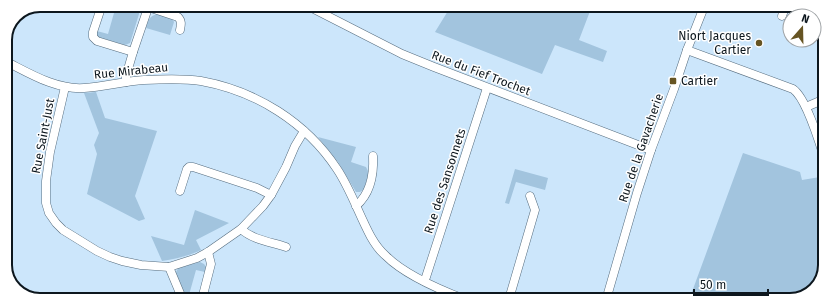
<svg xmlns="http://www.w3.org/2000/svg" width="830" height="305" font-family="'Fira Sans',sans-serif">
	<style>
		.green { fill: #a2c4de }
		.lines { fill: none; stroke-linecap: round; stroke-linejoin: round }
		.street-casing { stroke: #556c7e; stroke-width: 9 }
		.street { stroke: #fff; stroke-width: 8 }
		.poi-dot { fill: #665422; stroke: #fff; stroke-width: 1.5 }
		.labels { text-anchor: middle; stroke-width: 3; stroke-linejoin: round; paint-order: stroke }
		.poi-label { font-size: 12px; fill: #0d171e; stroke: #fff; text-anchor: end }
		.street-label { font-size: 12px; fill: #0d171e; stroke: #fff }
		.rim { fill: none; stroke: #0d171e; stroke-width: 2 }
	</style>
	<rect width="100%" height="100%" fill="#cce6fb"/>
	<g class="green">
		<path d="M113,5C123,5 131,4 139,10V14L131,40L130,43L125,45L98,37L97,36V31L108,34L116,6Z"/>
		<path d="M451,6H592L579,40L607,51L603,62L555,45L542,74L435,32Z"/>
		<path d="M158,14L172,18L174,22L170,35L146,28C149,19 149,16 158,14Z"/>
		<path d="M96,92L105,118L157,131L135,196L145,219L139,221L87,194L97,154L94,145L99,133L84,93Z"/>
		<path d="M318,137L356,147L351,162L366,167L369,173L364,189L360,192H356L338,162Z"/>
		<path d="M743,153L800,172L802,180L820,177L824,198L823,276L810,294L790,300H689Z"/>
		<path d="M515,169L548,178L545,190L516,182L509,204L505,203Z"/>
		<path d="M195,210L229,223L196,240L201,250C189,256 175,259 162,261L151,236L184,245Z"/>
		<path d="M200,262L204,264L207,268L205,272L196,270L189,295L197,298H185L175,274L178,268Z"/>
	</g>
	<g class="lines">
		<defs>
			<g id="street">
				<path d="M102,5L93,32V37L97,41L133,52"/>
				<path d="M142,5L178,17C182,21 181,25 180,30"/>
				<path d="M308,6L402,54L434,67L651,150"/>
				<path d="M782,16L785,7"/>
				<path d="M687,50L793,89C806,98 819,141 824,157"/>
				<path d="M5,61C29,73 56,90 84,88C104,87 124,81 144,80C163,79 183,78 201,81C256,91 306,122 337,169C351,190 359,215 371,237C375,244 380,251 386,256C405,275 438,289 464,299"/>
				<path d="M126,82V76L133,52L149,5"/>
				<path d="M65,87L50,152L46,181V203L49,213L56,223L63,230L97,251L110,257L122,261L141,265L169,267L197,258L208,252L241,229L263,206L271,195L286,167L295,146L304,131"/>
				<path d="M806,107L820,101L824,95"/>
				<path d="M180,191L187,169L189,167H193L257,188L271,195"/>
				<path d="M356,206C371,193 374,175 373,156"/>
				<path d="M241,229C253,240 271,242 286,247"/>
				<path d="M169,267L182,298"/>
				<path d="M424,281L426,277L487,88"/>
				<path d="M202,299L211,264L208,252"/>
				<path d="M509,299L535,210L530,196"/>
				<path d="M606,300L637,193L651,150L674,89L687,50L704,7"/>
			</g>
		</defs>
		<use href="#street" class="street-casing"/>
		<use href="#street" class="street"/>
	</g>
	<g class="poi-dot">
		<circle cx="759" cy="43" r="4"/>
		<rect x="669" y="77" width="8" height="8" rx="2"/>
	</g>
	<g class="labels">
		<g class="poi-label">
			<text x="751" y="40">Niort Jacques<tspan x="751" dy="14">Cartier</tspan></text>
			<text x="681" y="85" text-anchor="start">Cartier</text>
		</g>
		<g class="street-label">
			<text transform="translate(131 71) rotate(-6)" y="4">Rue Mirabeau</text>
			<text transform="translate(481 73) rotate(21)" y="4">Rue du Fief Trochet</text>
			<text transform="translate(43 136) rotate(-79)" y="4">Rue Saint-Just</text>
			<text transform="translate(641 148) rotate(-71)" y="4">Rue de la Gavacherie</text>
			<text transform="translate(445 181) rotate(-72)" y="4">Rue des Sansonnets</text>
		</g>
	</g>
	<path d="M0 0H830V305H0ZM40 12H790A28 28 0 0 1 818 40V265A28 28 0 0 1 790 293H40A28 28 0 0 1 12 265V40A28 28 0 0 1 40 12Z" fill="#fff" fill-rule="evenodd"/>
	<path class="rim" d="M40 12H790A28 28 0 0 1 818 40V265A28 28 0 0 1 790 293H40A28 28 0 0 1 12 265V40A28 28 0 0 1 40 12Z"/>
	<g transform="translate(802 28) rotate(20)"><circle r="19" fill="#ffffff" stroke="#9ea2a5"/>
	<path d="M0-3L7 15L0 10L-7 15Z" fill="#665422"/>
	<text y="-6" font-size="11" font-weight="bold" text-anchor="middle" fill="#0d171e">N</text>
	</g>
	<path d="M694 289v6h74v-6" fill="none" stroke="#0d171e" stroke-width="2"/>
	<text x="700" y="289" font-size="12" fill="#0d171e" stroke="#ffffff" stroke-width="3" paint-order="stroke">50 m</text>
</svg>
